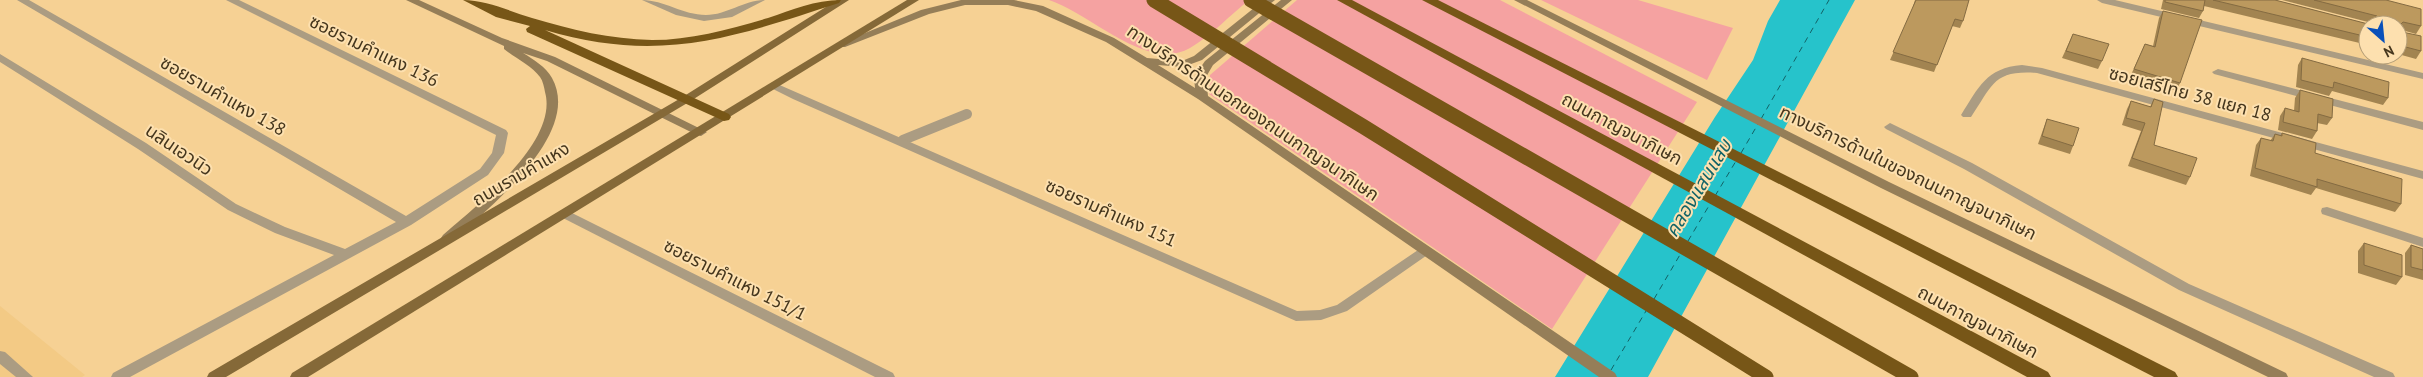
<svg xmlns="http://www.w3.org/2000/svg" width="2423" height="377" font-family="'PT Sans','Noto Sans Thai',sans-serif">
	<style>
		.built { fill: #f3ca85 }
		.green { fill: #f5a2a1 }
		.water { fill: #26c3cb }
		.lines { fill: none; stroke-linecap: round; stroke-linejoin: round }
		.ferry { stroke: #126367; stroke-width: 1; stroke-dasharray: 6 5; stroke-linecap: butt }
		.lane { stroke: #ab9c82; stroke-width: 10 }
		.street { fill: #ab9c82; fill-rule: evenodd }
		.secondary { fill: #957e58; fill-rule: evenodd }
		.primary { fill: #856938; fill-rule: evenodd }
		.highway { fill: #775617; fill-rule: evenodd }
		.highway-bridge { stroke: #775617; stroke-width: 15 }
		.wall { fill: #a28451 }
		.building { fill: #bc995e; stroke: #846b42 }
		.labels { text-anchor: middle; stroke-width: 4; stroke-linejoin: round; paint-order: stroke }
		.street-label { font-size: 18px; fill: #45361d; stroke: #fde0af }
		.water-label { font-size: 19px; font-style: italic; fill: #126367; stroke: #fde0af }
	</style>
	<rect width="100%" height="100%" fill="#f6d194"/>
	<path class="built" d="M0,306L85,375L82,377H0Z"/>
	<g class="green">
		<path d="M1049,0H1249C1230,15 1211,36 1190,48C1147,73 1090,13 1049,0Z"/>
		<path d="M1297,0H1500L1697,102L1552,329L1209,94L1210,75Z"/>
		<path d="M1541,0H1638L1733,28L1707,80Z"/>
	</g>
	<path class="water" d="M1780,0H1855L1648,377H1555L1715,117L1753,60L1768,21Z"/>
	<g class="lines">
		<g class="ferry">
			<path d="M1761,119L1829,0"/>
			<path d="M1741,153L1758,124"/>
			<path d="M1715,196L1736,161"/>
			<path d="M1688,241L1710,204"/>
			<path d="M1654,299L1681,253"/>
			<path d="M1611,370L1646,311"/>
		</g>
		<path class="lane" d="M903,140L967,114"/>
		<g class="street">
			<path d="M17,0H29L406,216L480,169L492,153L496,135L226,0H239L506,130L508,133L504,153L488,175L411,225L130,377H111L113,373L334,255L275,233L228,210L138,149L0,62V54L146,143L236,204L285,227L345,249L396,222Z"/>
			<path d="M642,0C664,0 683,15 706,15C727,15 744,0 765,0L732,17L704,21L676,15Z"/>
			<path d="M2097,0H2115L2423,73V79L2102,3Z"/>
			<path d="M2022,65L2042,68L2423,171V179L2037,73C1993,70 1993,85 1971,117H1963L1961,115C1979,87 1986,68 2022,65Z"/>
			<path d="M2218,69L2423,122V130L2214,74L2212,72Z"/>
			<path d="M775,83L1297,311L1320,310L1337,305L1421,248L1426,247L1433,251L1347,311L1321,320L1296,321L793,99L771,88L769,86L771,84Z"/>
			<path d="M1890,123L1972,163L2189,284L2393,373L2395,377H2374L2179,290L1964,169L1886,129L1884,127Z"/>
			<path d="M2327,207L2423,238V247L2322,214L2321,211L2322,208Z"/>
			<path d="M566,210L893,373L895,377H875L561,217L560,214L561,211Z"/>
			<path d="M0,351L5,352L33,377H16L0,364Z"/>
		</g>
		<g class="secondary">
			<path d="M406,0H419L502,38L555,57L707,132L701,136L697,135L547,61L523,53C533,59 546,67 552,78C583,134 488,208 453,241H443L441,238L443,235C477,205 559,142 545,92C544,87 543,81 540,77C532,66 515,58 504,49V46Z"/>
			<path d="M961,0H1014L1043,6L1114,38L1147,58L1182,61L1194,56L1264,0H1275L1202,60L1183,67L1158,65L1195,88L1194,77L1205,61L1281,0H1292L1213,65L1206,77L1208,96L1615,373L1617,377H1599L1198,99L1106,42L1036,11L1008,5H965L929,14L845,47H837L836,45L921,10Z"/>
			<path d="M1514,0H1527L1889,182L2286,373L2288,377H2268L1881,188Z"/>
		</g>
		<g class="primary">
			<path d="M837,0H849L689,102L226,377H207L209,373L681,98Z"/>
			<path d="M907,0H919L308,377H290L292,373Z"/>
		</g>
		<g class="highway">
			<path d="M463,0C486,0 509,11 532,18C572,30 610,39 652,40C691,40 730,29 768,18C792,10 815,0 841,0L839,3C731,38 660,64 545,30L729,114L731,117L729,120L724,121L527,32L526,29L530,26L496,17Z"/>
			<path d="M1337,0H1352L2048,372L2051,377H2027Z"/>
			<path d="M1422,0H1438L2175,372L2178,377H2154Z"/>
		</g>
		<g class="highway-bridge">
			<path d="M1154,0L1364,127L1766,377"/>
			<path d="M1251,0L1911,377"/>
		</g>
	</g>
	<g class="wall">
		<path d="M1915,0L1963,21L1960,28L1952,26L1934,72L1890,60L1911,13Z"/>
		<path d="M2163,0H2275L2372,25V23L2282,0H2386L2421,26L2416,34L2402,30V32L2421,51L2416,59L2398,54V25H2368V45L2204,6L2203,11L2199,18L2161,9Z"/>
		<path d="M2163,11L2180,83L2176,91L2130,77L2145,44L2153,46L2159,18Z"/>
		<path d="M2073,34L2102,61L2098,69L2062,58Z"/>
		<path d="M2302,58L2388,98L2383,105L2332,91L2329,96L2296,87L2298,65Z"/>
		<path d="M2300,90L2332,118L2327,125L2317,123V131L2312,139L2278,130L2280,116L2285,108L2294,111L2295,98Z"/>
		<path d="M2154,99V145L2190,177L2186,185L2128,166L2141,131L2122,125L2127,109L2131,101L2150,107Z"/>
		<path d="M2047,119L2073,146L2070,154L2038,144L2044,127Z"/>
		<path d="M2282,133L2315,153L2401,204L2395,212L2316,188L2311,195L2250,176L2256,145L2261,138L2270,141L2275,134L2280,136Z"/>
		<path d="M2364,243L2402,277L2396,285L2358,273V251Z"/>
		<path d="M2411,245L2423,249V280L2405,275V253Z"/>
	</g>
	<g class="building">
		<path d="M1916,0H1969L1963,21L1955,19L1937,65L1893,52L1912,9Z"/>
		<path d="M2165,0H2205L2203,11L2165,2Z"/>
		<path d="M2213,0H2275L2372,25L2379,18L2377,16L2314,0H2386L2421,9V26L2403,22L2401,24L2402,32L2421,36V51L2398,45V25H2368V37Z"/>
		<path d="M2163,11L2202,20L2180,83L2134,69L2145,44L2155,47Z"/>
		<path d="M2073,34L2109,44L2102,61L2066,51Z"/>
		<path d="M2302,58L2389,82L2388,98L2334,82L2333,88L2301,80Z"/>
		<path d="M2300,90L2333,99L2332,118L2318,114L2317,131L2283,122L2285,108L2299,112Z"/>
		<path d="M2154,99L2163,102L2154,145L2197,158L2190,177L2132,158L2145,123L2126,118L2131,101L2151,107Z"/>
		<path d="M2047,119L2079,128L2073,146L2042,136Z"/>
		<path d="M2282,133L2316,143L2315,153L2402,179L2401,204L2317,179V187L2255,168L2261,138L2273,141L2275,134L2282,136Z"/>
		<path d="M2364,243L2402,255V277L2364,265Z"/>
		<path d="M2411,245L2423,249V270L2411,267Z"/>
	</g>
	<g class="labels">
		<g class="street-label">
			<text transform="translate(374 51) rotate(26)" y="6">ซอยรามคำแหง 136</text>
			<text transform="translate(2190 94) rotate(15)" y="6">ซอยเสรีไทย 38 แยก 18</text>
			<text transform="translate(223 96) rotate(30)" y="6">ซอยรามคำแหง 138</text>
			<text transform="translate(1253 113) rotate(34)" y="6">ทางบริการด้านนอกของถนนกาญจนาภิเษก</text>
			<text transform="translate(1622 129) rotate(28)" y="6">ถนนกาญจนาภิเษก</text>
			<text transform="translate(179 150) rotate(34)" y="6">นลินเอวนิว</text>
			<text transform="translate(1908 173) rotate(26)" y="6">ทางบริการด้านในของถนนกาญจนาภิเษก</text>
			<text transform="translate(521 174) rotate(-30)" y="6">ถนนรามคำแหง</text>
			<text transform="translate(1111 213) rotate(24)" y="6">ซอยรามคำแหง 151</text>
			<text transform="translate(735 280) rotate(27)" y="6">ซอยรามคำแหง 151/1</text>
			<text transform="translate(1978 322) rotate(28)" y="6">ถนนกาญจนาภิเษก</text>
		</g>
		<g class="water-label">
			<text transform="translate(1698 188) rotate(-59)" y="7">คลองแสนแสบ</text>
		</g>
	</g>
	<g transform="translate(2383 40) rotate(153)"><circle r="24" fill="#fde0af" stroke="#b39c75"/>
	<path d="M0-4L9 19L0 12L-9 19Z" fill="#0950ba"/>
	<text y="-8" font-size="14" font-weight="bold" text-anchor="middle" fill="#45361d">N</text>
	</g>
</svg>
